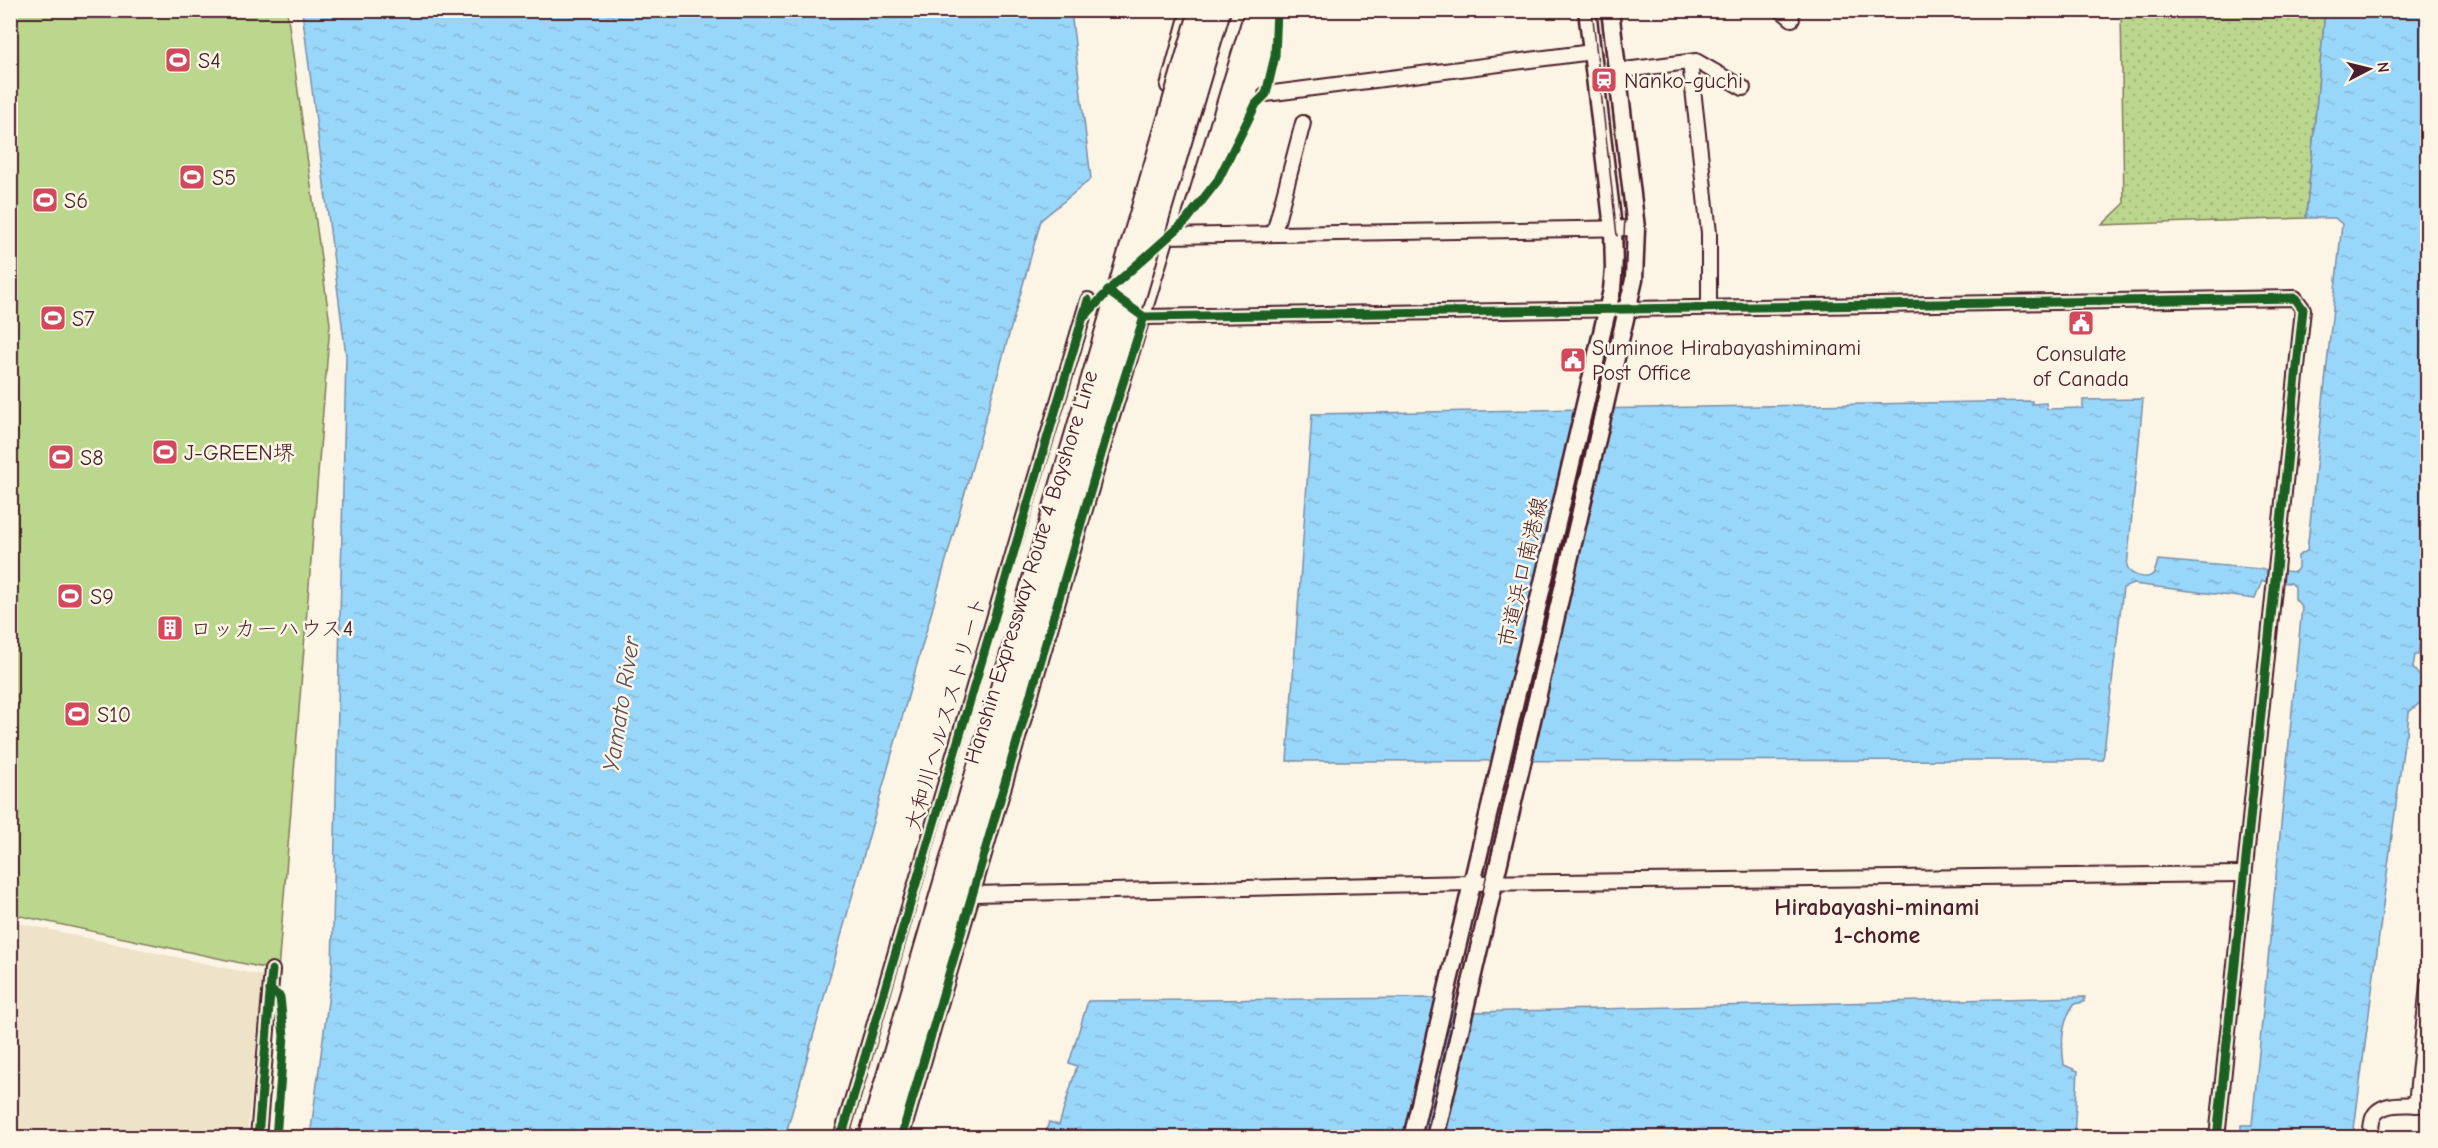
<svg xmlns="http://www.w3.org/2000/svg" width="2438" height="1148" font-family="'Comic Neue','Klee One',sans-serif">
	<style>
		.built { fill: #eee2c8 }
		.grass { fill: url(#grass-dots); stroke: #827a5c; stroke-width: 1.5 }
		.pitch { fill: #bbd68d; stroke: #827a5c; stroke-width: 1.5 }
		.water { fill: url(#water-ripples); stroke: #798da7; stroke-width: 1.5 }
		.lines { fill: none; stroke-linecap: round; stroke-linejoin: round }
		.minor-casing { stroke: #4a1f2b; stroke-width: 18 }
		.major-casing { stroke: #4a1f2b; stroke-width: 21 }
		.minor { stroke: #fcf5e5; stroke-width: 14 }
		.major { stroke: #fcf5e5; stroke-width: 16 }
		.tram { stroke: #4a1f2b; stroke-width: 1.5 }
		.highway-bridge-casing { stroke: #4a1f2b; stroke-width: 24; stroke-linecap: butt }
		.highway-bridge { stroke: #fcf5e5; stroke-width: 20 }
		.cycleway-casing { stroke: #fcf5e5; stroke-width: 13 }
		.cycleway { stroke: #1b5e20; stroke-width: 9 }
		.labels { text-anchor: middle; stroke-width: 5; stroke-linejoin: round; paint-order: stroke }
		.poi-label { font-size: 22px; fill: #4a1f2b; stroke: #fcf5e5; text-anchor: start }
		.street-label { font-size: 22px; fill: #4a1f2b; stroke: #fcf5e5 }
		.water-label { font-size: 24px; font-style: italic; fill: #5e4d5f; stroke: #fcf5e5 }
		.neighbourhood-label { font-size: 24px; font-weight: bold; fill: #4a1f2b; stroke: #fcf5e5 }
	</style>
	<defs>
		<pattern id="grass-dots" width="8" height="8" patternUnits="userSpaceOnUse" patternTransform="scale(1.5)"><rect width="8" height="8" fill="#bbd68d"/><path d="M2 2h.1M6 6h.1" fill="none" stroke="#a2b77a" stroke-width="1.8" stroke-linecap="round"/></pattern>
		<pattern id="water-ripples" width="26" height="14" patternUnits="userSpaceOnUse" patternTransform="scale(1.5)"><rect width="26" height="14" fill="#99d7fa"/><path d="M2 4q2-2 4 0t4 0M15 11q2-2 4 0t4 0" fill="none" stroke="#85b8d6"/></pattern>
	</defs>
	<rect width="100%" height="100%" fill="#fcf5e5"/>
	<filter id="ink" filterUnits="userSpaceOnUse"><feTurbulence type="fractalNoise" baseFrequency=".0167" numOctaves="2"/><feDisplacementMap in="SourceGraphic" scale="12" xChannelSelector="R" yChannelSelector="G"/><feConvolveMatrix kernelMatrix="1 2 1 2 8 2 1 2 1" color-interpolation-filters="sRGB"/></filter>
	<g filter="url(#ink)">
		<path class="built" d="M10,921L263,976L247,1137L34,1138L11,1133Z"/>
		<path class="grass" d="M2121,11H2325L2306,218L2102,225L2124,204Z"/>
		<path class="pitch" d="M11,11H287L330,324L278,971L11,914Z"/>
		<g class="water">
			<path d="M302,11H1071L1091,179L1041,220L785,1137H310L332,971L346,356Z"/>
			<path d="M2325,11H2427L2428,580L2418,655H2415L2413,668L2427,685V697L2409,712L2407,734L2405,735L2353,1137H2241V1125H2252L2302,607L2295,599V587L2291,583L2262,581L2255,599L2133,584L2123,588L2103,760L1287,761L1312,414L2032,401V404L2046,403L2047,409L2083,408V400L2143,399L2127,567C2130,575 2146,581 2153,574C2155,572 2157,564 2158,560L2295,572L2298,568V556L2307,551L2342,224L2335,218H2306Z"/>
			<path d="M2085,997L2084,1002L2074,1004C2061,1024 2061,1042 2064,1065L2078,1071L2074,1137L1044,1138L1049,1122L1059,1125L1077,1066L1069,1063L1088,1001L1433,998L1473,1012Z"/>
		</g>
		<g class="lines">
			<defs>
				<g id="minor">
					<path d="M1781,10L1792,19"/>
					<path d="M1690,62L1709,233V307"/>
					<path d="M1617,71L1696,61L1743,88"/>
					<path d="M1168,86L1189,10"/>
					<path d="M1266,94L1592,52"/>
					<path d="M1274,233L1303,123"/>
					<path d="M1167,236L1636,228"/>
					<path d="M1126,304L1144,317L2295,298L2303,309L2217,1138"/>
					<path d="M932,883L974,894L1471,883L2243,874"/>
					<path d="M2416,1105L2428,984"/>
					<path d="M258,1138L272,970"/>
					<path d="M841,1138L1088,300"/>
					<path d="M857,1138L1012,605L1103,306"/>
					<path d="M901,1138L1112,417L1236,10"/>
					<path d="M2370,1138C2371,1131 2371,1124 2373,1118C2380,1100 2412,1105 2428,1105"/>
				</g>
				<g id="major">
					<path d="M1412,1138L1612,290L1614,269L1613,228L1587,10"/>
					<path d="M1435,1138L1634,280L1636,228L1610,10"/>
				</g>
			</defs>
			<use href="#minor" class="minor-casing"/>
			<use href="#major" class="major-casing"/>
			<use href="#minor" class="minor"/>
			<use href="#major" class="major"/>
			<g class="tram">
				<path d="M1592,10L1617,236"/>
				<path d="M1425,1138L1585,456L1621,290L1625,217L1601,10"/>
			</g>
			<defs>
				<g id="highway-bridge">
					<path d="M869,1138L1200,10"/>
					<path d="M889,1138L958,895L1220,10"/>
				</g>
			</defs>
			<use href="#highway-bridge" class="highway-bridge-casing"/>
			<use href="#highway-bridge" class="highway-bridge"/>
			<defs>
				<g id="cycleway">
					<path d="M1108,291L1144,317L2295,298L2303,309L2217,1138"/>
					<path d="M1085,316L1113,286L1186,221L1218,180L1256,104L1266,94L1275,56L1277,10"/>
					<path d="M270,990L280,997L284,1036L276,1138"/>
					<path d="M258,1138L272,970"/>
					<path d="M841,1138L1088,300"/>
					<path d="M901,1138L1112,417L1144,317"/>
				</g>
			</defs>
			<use href="#cycleway" class="cycleway-casing"/>
			<use href="#cycleway" class="cycleway"/>
		</g>
	</g>
	<defs>
		<symbol id="stadium-square" viewBox="-11 -11 22 22"><rect x="-9" y="-9" width="18" height="18" rx="4" fill="#d1495b" stroke="#fcf5e5"/><path d="M0-5a6.5 5 0 1 0 0 10a6.5 5 0 1 0 0-10ZM-3.5-1.8h7v3.6h-7Z" fill="#fff"/></symbol>
		<symbol id="station-square" viewBox="-11 -11 22 22"><rect x="-9" y="-9" width="18" height="18" rx="4" fill="#d1495b" stroke="#fcf5e5"/><path d="M-3-6H3Q5-6 5-4V2Q5 4 3 4L4.5 6H3L1.5 4h-3L-3 6H-4.5L-3 4Q-5 4-5 2V-4Q-5-6-3-6ZM-3.5-4v3h7v-3ZM-3.5 1v1.5H-2V1ZM2 1v1.5H3.5V1Z" fill="#fff"/></symbol>
		<symbol id="civic-square" viewBox="-11 -11 22 22"><rect x="-9" y="-9" width="18" height="18" rx="4" fill="#d1495b" stroke="#fcf5e5"/><path d="M-.6-6.5H3V-4.5H.6V-3L4-1V1h2V6H-6V1h2V-1L-.6-3ZM-1.2 2.5V6h2.4V2.5Z" fill="#fff"/></symbol>
		<symbol id="building-square" viewBox="-11 -11 22 22"><rect x="-9" y="-9" width="18" height="18" rx="4" fill="#d1495b" stroke="#fcf5e5"/><path d="M-4-6H4V6H1V3H-1V6H-4ZM-2.5-4.3h1.7v1.8h-1.7ZM.8-4.3h1.7v1.8H.8ZM-2.5-1h1.7V.8h-1.7ZM.8-1h1.7V.8H.8Z" fill="#fff"/></symbol>
	</defs>
	<g fill-rule="evenodd">
		<use href="#stadium-square" x="163" y="45" width="30" height="30"/>
		<use href="#station-square" x="1589" y="65" width="30" height="30"/>
		<use href="#stadium-square" x="177" y="162" width="30" height="30"/>
		<use href="#stadium-square" x="30" y="185" width="30" height="30"/>
		<use href="#stadium-square" x="38" y="303" width="30" height="30"/>
		<use href="#civic-square" x="2066" y="308" width="30" height="30"/>
		<use href="#civic-square" x="1558" y="345" width="30" height="30"/>
		<use href="#stadium-square" x="150" y="437" width="30" height="30"/>
		<use href="#stadium-square" x="46" y="442" width="30" height="30"/>
		<use href="#stadium-square" x="55" y="581" width="30" height="30"/>
		<use href="#building-square" x="155" y="613" width="30" height="30"/>
		<use href="#stadium-square" x="62" y="699" width="30" height="30"/>
	</g>
	<g class="labels">
		<g class="poi-label">
			<text x="198" y="68">S4</text>
			<text x="1624" y="88">Nanko-guchi</text>
			<text x="212" y="185">S5</text>
			<text x="64" y="208">S6</text>
			<text x="72" y="326">S7</text>
			<text x="1592" y="355">Suminoe Hirabayashiminami<tspan x="1592" dy="25">Post Office</tspan></text>
			<text x="2081" y="361" text-anchor="middle">Consulate<tspan x="2081" dy="25">of Canada</tspan></text>
			<text x="184" y="460">J-GREEN堺</text>
			<text x="80" y="465">S8</text>
			<text x="90" y="604">S9</text>
			<text x="190" y="636">ロッカーハウス4</text>
			<text x="97" y="722">S10</text>
		</g>
		<g class="street-label">
			<text transform="translate(1030 567) rotate(-73)" y="8">Hanshin Expressway Route 4 Bayshore Line</text>
			<text transform="translate(1522 572) rotate(-77)" y="8">市道浜口南港線</text>
			<text transform="translate(945 713) rotate(-74)" y="8">大和川ヘルスストリート</text>
		</g>
		<g class="water-label">
			<text transform="translate(621 704) rotate(-81)" y="8">Yamato River</text>
		</g>
		<g class="neighbourhood-label">
			<text x="1877" y="915">Hirabayashi-minami<tspan x="1877" dy="28">1-chome</tspan></text>
		</g>
	</g>
	<rect width="2438" height="1148" fill="none" stroke="#fcf5e5" stroke-width="36"/>
	<rect x="18" y="18" width="2402" height="1112" fill="none" stroke="#4a1f2b" stroke-width="2" filter="url(#ink)"/>
	<g transform="translate(2369 69) rotate(83)" stroke="#fcf5e5" stroke-width="4.5" paint-order="stroke">
	<path d="M0-4.5L10 22L0 15L-10 22Z" fill="#4a1f2b"/>
	<text y="-9" font-size="16" font-weight="bold" text-anchor="middle" fill="#4a1f2b">N</text>
	</g>
</svg>
